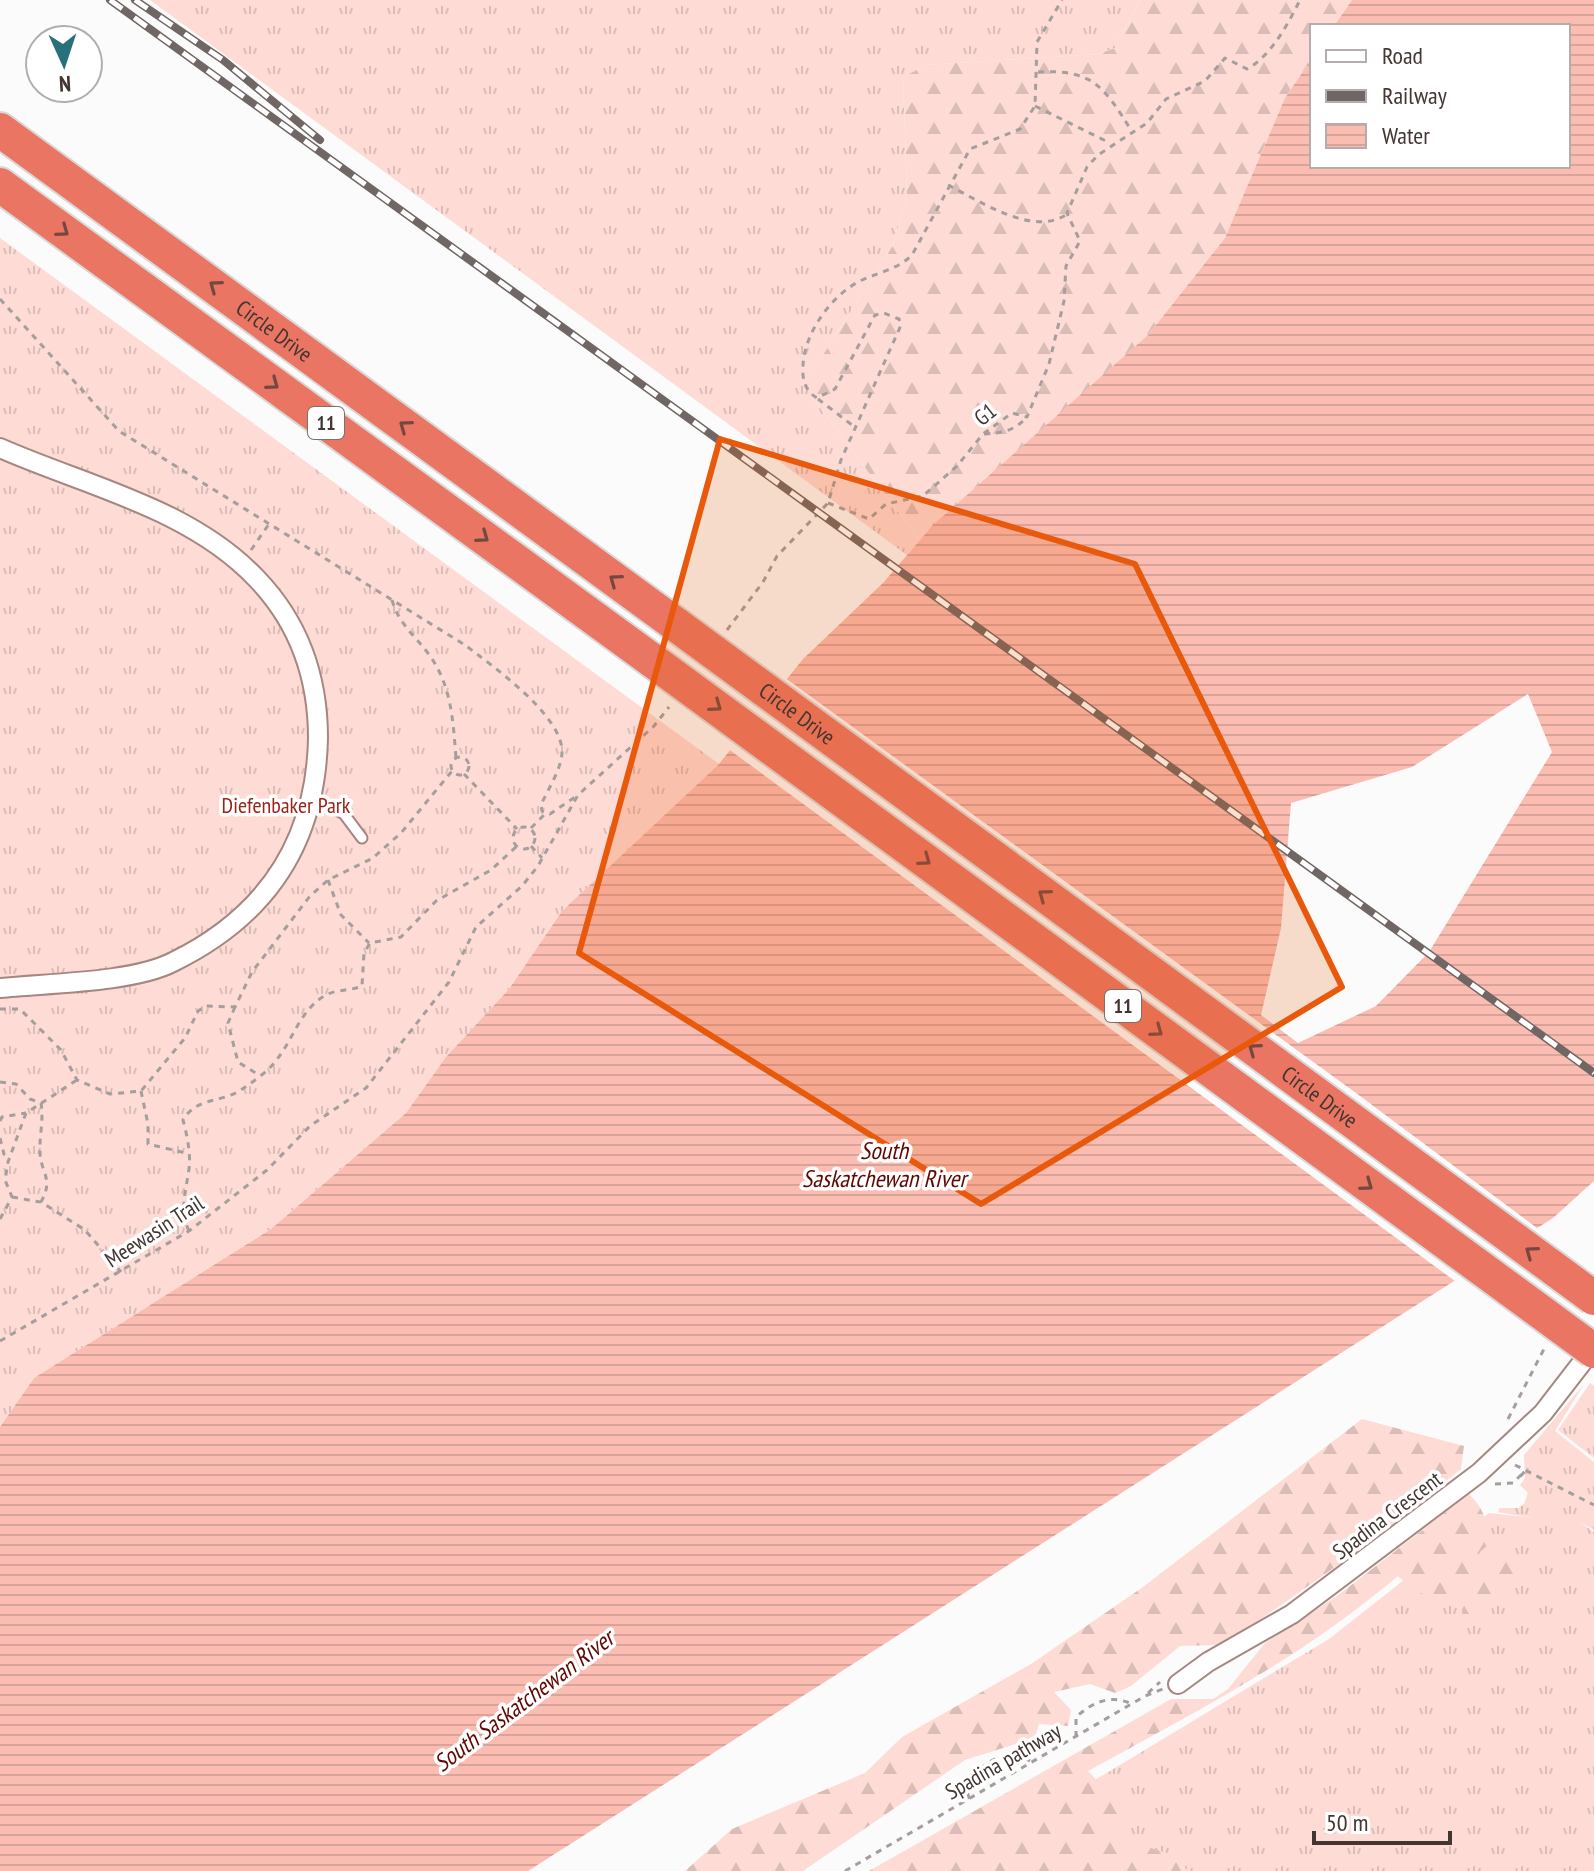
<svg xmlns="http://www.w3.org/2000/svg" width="1594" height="1871" font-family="'PT Sans Narrow',sans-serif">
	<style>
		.grass { fill: url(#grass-tufts) }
		.forest { fill: url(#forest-firs) }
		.water { fill: url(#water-rules); fill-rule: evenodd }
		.pier { fill: #fbfbfb }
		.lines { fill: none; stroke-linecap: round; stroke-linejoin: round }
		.service-casing { stroke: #a68680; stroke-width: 13 }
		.minor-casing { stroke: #a68680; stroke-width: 22 }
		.motorway-casing { stroke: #d9d7d6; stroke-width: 38 }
		.path { stroke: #a49e9d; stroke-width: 3; stroke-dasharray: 6 6; stroke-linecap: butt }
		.service { stroke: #fff; stroke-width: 9 }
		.minor { stroke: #fff; stroke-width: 18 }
		.motorway { stroke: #ea7563; stroke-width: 34 }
		.rail-casing { stroke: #706664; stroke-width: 8 }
		.rail { stroke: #fff; stroke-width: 5; stroke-dasharray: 15; stroke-linecap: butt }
		.motorway-bridge-casing { stroke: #d9d7d6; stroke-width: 38; stroke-linecap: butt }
		.motorway-bridge { stroke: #ea7563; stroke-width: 34 }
		.oneway { stroke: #744841 }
		.marked { fill: #e8590c; fill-opacity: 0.2; stroke: #e8590c; stroke-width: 6; stroke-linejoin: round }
		.labels { text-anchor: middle; stroke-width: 7; stroke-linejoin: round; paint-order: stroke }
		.shield { fill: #fff; stroke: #7b7270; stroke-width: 2 }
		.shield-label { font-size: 20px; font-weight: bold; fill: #423532 }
		.street-label { font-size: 22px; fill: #423532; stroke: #fff }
		.park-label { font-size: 22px; fill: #972518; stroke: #fff }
		.water-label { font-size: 24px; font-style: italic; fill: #610702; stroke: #fff }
	</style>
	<defs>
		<pattern id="grass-tufts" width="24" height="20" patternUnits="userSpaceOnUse" patternTransform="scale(2)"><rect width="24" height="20" fill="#fedbd5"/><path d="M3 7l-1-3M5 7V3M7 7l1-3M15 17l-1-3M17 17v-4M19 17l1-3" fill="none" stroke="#dbbdb7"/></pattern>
		<pattern id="forest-firs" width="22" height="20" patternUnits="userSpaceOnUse" patternTransform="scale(2)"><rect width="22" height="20" fill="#fedbd5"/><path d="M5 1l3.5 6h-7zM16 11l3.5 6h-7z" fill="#dbbdb7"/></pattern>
		<pattern id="water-rules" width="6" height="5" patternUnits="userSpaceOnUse" patternTransform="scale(2)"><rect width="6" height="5" fill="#fbbdb2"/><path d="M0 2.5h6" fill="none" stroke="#d8a39a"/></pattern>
	</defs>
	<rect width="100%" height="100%" fill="#fbfbfb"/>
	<g class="grass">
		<path d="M150,0H1140L1115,48L1098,54L926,65L903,77L907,197L892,247L812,372V397L920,541L907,555Z"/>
		<path d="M0,238L719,764L562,911L509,989L446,1057L406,1113L271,1229L34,1378L0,1427Z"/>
		<path d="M1590,1383L1594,1386V1458L1558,1430Z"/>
		<path d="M1584,1384L1555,1431L1594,1462V1530L1580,1522L1594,1532V1871H931L1105,1774L1329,1639L1489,1513L1534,1518L1498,1512L1499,1508H1518L1524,1504L1528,1493L1520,1485L1525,1478L1524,1455Z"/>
	</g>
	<g class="forest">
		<path d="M1140,0H1352L1334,26H1312V58L1285,98L1225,238L1148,335L920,541L812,397V372L892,247L907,197L903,77L926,65L1098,54L1115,48Z"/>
		<path d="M1362,1419L1464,1446L1461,1469L1362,1548L1261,1619L1218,1645L1180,1646L1131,1686L1115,1693L1090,1684L1054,1692L1071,1710L1068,1726L1039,1724L1033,1744L1019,1743L965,1760L803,1871H685L732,1829L865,1773L902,1737L1031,1664L1143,1587Z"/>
		<path d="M1469,1494C1486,1511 1487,1522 1487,1546L1474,1557L1476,1566L1492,1567L1507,1561L1517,1569L1511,1581H1500L1489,1617L1476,1625H1463L1462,1609L1469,1598L1463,1590C1432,1598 1420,1599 1398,1576C1300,1659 1199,1710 1088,1771L1125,1811L1121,1824L1106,1826L1111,1836L1174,1855L1188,1871H869L1171,1699H1213L1228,1689L1265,1643L1337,1596Z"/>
	</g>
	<path class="water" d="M1352,0H1594V1181L1553,1218L528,1871H0V1427L34,1378L271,1229L406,1113L446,1057L509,989L562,911L719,764L803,659L883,583L933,525L1148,335L1225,238L1285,98L1312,58V166H1568V26H1334ZM1528,694L1552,752L1429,952L1376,1006L1298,1043L1261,1015L1281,928L1291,803L1412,767Z"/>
	<path class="pier" d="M784,677L1356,1093L1541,1231L1459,1284L727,748Z"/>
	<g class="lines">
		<defs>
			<path id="service" d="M313,797L344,814L362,838"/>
			<g id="minor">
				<path d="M0,448C86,486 190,508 257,579C300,624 318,677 318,738C316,842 267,916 173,962C132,983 47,983 0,988"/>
				<path d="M1178,1684L1208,1662L1292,1614L1479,1473L1543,1413L1594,1347"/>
			</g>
			<g id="motorway">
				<path id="s1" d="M0,130L678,626"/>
				<path d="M0,185L653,661"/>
			</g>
		</defs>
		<use href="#service" class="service-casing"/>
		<use href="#minor" class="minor-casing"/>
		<use href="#motorway" class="motorway-casing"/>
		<g class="path">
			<path d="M1038,72C1093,69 1104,87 1131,130"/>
			<path d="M1035,106L1110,143"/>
			<path d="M948,185C978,200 1034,238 1067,214"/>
			<path d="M0,299L119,431L465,645C491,665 564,716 562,753C561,770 548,789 541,805L542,811L550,814L575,797"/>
			<path d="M818,399L856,428"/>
			<path d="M984,434C1003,433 1014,431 1027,417"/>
			<path d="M828,503L869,519L886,504L923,496L957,466L983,434L1012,413L1027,417L1049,364L1064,301L1066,266L1080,241L1067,213L1087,167L1098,155L1147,123L1166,99L1205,81L1225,58L1247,69C1271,56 1288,24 1300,0"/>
			<path d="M251,550L269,524"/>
			<path d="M392,600C399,625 416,636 430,656C452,687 453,722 456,758"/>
			<path d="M727,630L763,582L777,556L828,503L841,460L901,325L899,319L884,313L875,315L835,389L817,398C805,391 802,379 803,366C804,333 832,294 862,280C880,272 898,269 912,255L970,149L1020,129L1035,106L1037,42L1062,0"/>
			<circle cx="460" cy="766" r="9"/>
			<path d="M464,774L517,829"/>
			<circle cx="524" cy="838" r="11"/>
			<path d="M531,828L545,814"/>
			<path d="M531,846L542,858"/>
			<path d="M328,880L341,915L369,943"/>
			<path d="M235,1007L228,1023L238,1062L259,1075"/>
			<path d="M0,1009H20L61,1050L77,1080L110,1094L141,1091L185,1038L198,1011L206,1006L235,1007L252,972L310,896L328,880L373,858L401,833L452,771"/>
			<path d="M0,1082L16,1084L30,1099L41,1103C44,1121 39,1136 40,1153C41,1173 54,1179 41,1202L85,1230L121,1272"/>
			<path d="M141,1091L148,1124V1144L186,1153"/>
			<path d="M0,1121L2,1117L26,1113"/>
			<path d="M0,1138L4,1154L0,1157"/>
			<path d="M12,1197L40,1202"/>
			<path d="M0,1219L12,1197L5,1180L8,1162L26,1113L77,1080"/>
			<path d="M189,1231C179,1210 186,1191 189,1169C191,1154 187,1135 183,1120C196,1097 221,1103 241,1090C254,1081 269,1071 278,1058C294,1037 301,1009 326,995C337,989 351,991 362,986L364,953L370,943L401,937L436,901L491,870L517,846"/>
			<path d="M0,1341L189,1231L267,1170L310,1126L366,1088L449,982L476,927L522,886L538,866L578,795L654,726L669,707"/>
			<path d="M1508,1419L1545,1347"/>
			<path d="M1515,1465L1594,1505"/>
			<path d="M1495,1484L1513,1483L1525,1471L1520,1477"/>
			<path d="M1148,1693L1160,1682"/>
			<path d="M1076,1737V1717C1093,1702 1110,1694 1132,1704"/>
			<path d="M969,1799L966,1786C981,1763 1008,1744 1033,1763"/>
			<path d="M845,1871L1145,1696L1163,1689"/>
		</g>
		<use href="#service" class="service"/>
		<use href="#minor" class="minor"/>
		<use href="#motorway" class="motorway"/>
		<defs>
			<g id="rail">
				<path d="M110,0L1594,1073"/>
				<path d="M135,0L223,60L320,140"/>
			</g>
		</defs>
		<use href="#rail" class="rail-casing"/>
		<use href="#rail" class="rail"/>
		<defs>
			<g id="motorway-bridge">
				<path id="s2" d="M678,626L1594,1298"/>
				<path d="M653,661L1594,1351"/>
			</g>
		</defs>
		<use href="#motorway-bridge" class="motorway-bridge-casing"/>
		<use href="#motorway-bridge" class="motorway-bridge"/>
	</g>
	<defs><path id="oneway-chevron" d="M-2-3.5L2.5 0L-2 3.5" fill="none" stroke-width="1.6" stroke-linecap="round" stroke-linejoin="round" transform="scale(2)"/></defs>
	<g class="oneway">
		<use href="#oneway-chevron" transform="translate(63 231) rotate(36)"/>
		<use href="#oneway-chevron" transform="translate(215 286) rotate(-144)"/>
		<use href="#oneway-chevron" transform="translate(273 384) rotate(36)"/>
		<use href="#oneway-chevron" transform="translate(405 426) rotate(-144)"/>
		<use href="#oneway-chevron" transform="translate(483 537) rotate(36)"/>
		<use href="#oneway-chevron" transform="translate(615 580) rotate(-144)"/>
		<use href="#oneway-chevron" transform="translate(716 706) rotate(36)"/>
		<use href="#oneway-chevron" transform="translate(925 860) rotate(36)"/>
		<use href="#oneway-chevron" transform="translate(1044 895) rotate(-144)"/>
		<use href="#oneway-chevron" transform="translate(1157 1031) rotate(36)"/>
		<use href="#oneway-chevron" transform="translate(1254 1049) rotate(-144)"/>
		<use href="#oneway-chevron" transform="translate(1367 1185) rotate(36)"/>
		<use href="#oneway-chevron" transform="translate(1531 1252) rotate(-144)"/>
	</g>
	<path class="marked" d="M720,439L1135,564L1342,987L981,1204L579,953Z"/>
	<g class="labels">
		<g class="shield">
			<rect x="308" y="407" width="36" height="32" rx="6"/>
			<rect x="1105" y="990" width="36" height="32" rx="6"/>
		</g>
		<g class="shield-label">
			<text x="326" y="430">11</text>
			<text x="1123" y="1013">11</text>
		</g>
		<g class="street-label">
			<text dy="8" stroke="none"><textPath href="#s1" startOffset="340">Circle Drive</textPath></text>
			<text transform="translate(985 414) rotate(-38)" y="8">G1</text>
			<text dy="8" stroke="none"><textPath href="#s2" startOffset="148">Circle Drive</textPath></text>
			<text dy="8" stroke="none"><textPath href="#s2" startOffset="796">Circle Drive</textPath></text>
			<text transform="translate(154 1231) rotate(-33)" y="8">Meewasin Trail</text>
			<text transform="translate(1387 1515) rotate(-37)" y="8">Spadina Crescent</text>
			<text transform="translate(1003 1761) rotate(-30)" y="8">Spadina pathway</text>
		</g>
		<g class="park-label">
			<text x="286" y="813">Diefenbaker Park</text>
		</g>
		<g class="water-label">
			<text x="884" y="1159">South<tspan x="884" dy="28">Saskatchewan River</tspan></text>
			<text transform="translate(524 1701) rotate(-37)" y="8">South Saskatchewan River</text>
		</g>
	</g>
	<rect x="1310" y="24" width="260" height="144" fill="#ffffff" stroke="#b3aead" stroke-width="2"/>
	<rect x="1326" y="50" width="40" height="12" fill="#ffffff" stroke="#b3aead" stroke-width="2"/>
	<text x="1382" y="64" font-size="24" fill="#423532">Road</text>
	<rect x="1326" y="90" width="40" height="12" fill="#706664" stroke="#b3aead" stroke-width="2"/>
	<text x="1382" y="104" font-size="24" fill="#423532">Railway</text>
	<rect x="1326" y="124" width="40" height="24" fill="url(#water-rules)" stroke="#b3aead" stroke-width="2"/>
	<text x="1382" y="144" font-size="24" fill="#423532">Water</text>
	<g transform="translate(64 64) rotate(177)"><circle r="38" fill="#ffffff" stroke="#b3aead" stroke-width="2"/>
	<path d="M0-6L14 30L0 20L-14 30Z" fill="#28707b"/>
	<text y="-12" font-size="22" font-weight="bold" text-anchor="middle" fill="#423532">N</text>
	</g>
	<path d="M1314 1831v12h136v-12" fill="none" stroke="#423532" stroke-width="4"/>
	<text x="1326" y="1831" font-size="24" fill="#423532" stroke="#ffffff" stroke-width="6" paint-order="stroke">50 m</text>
</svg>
